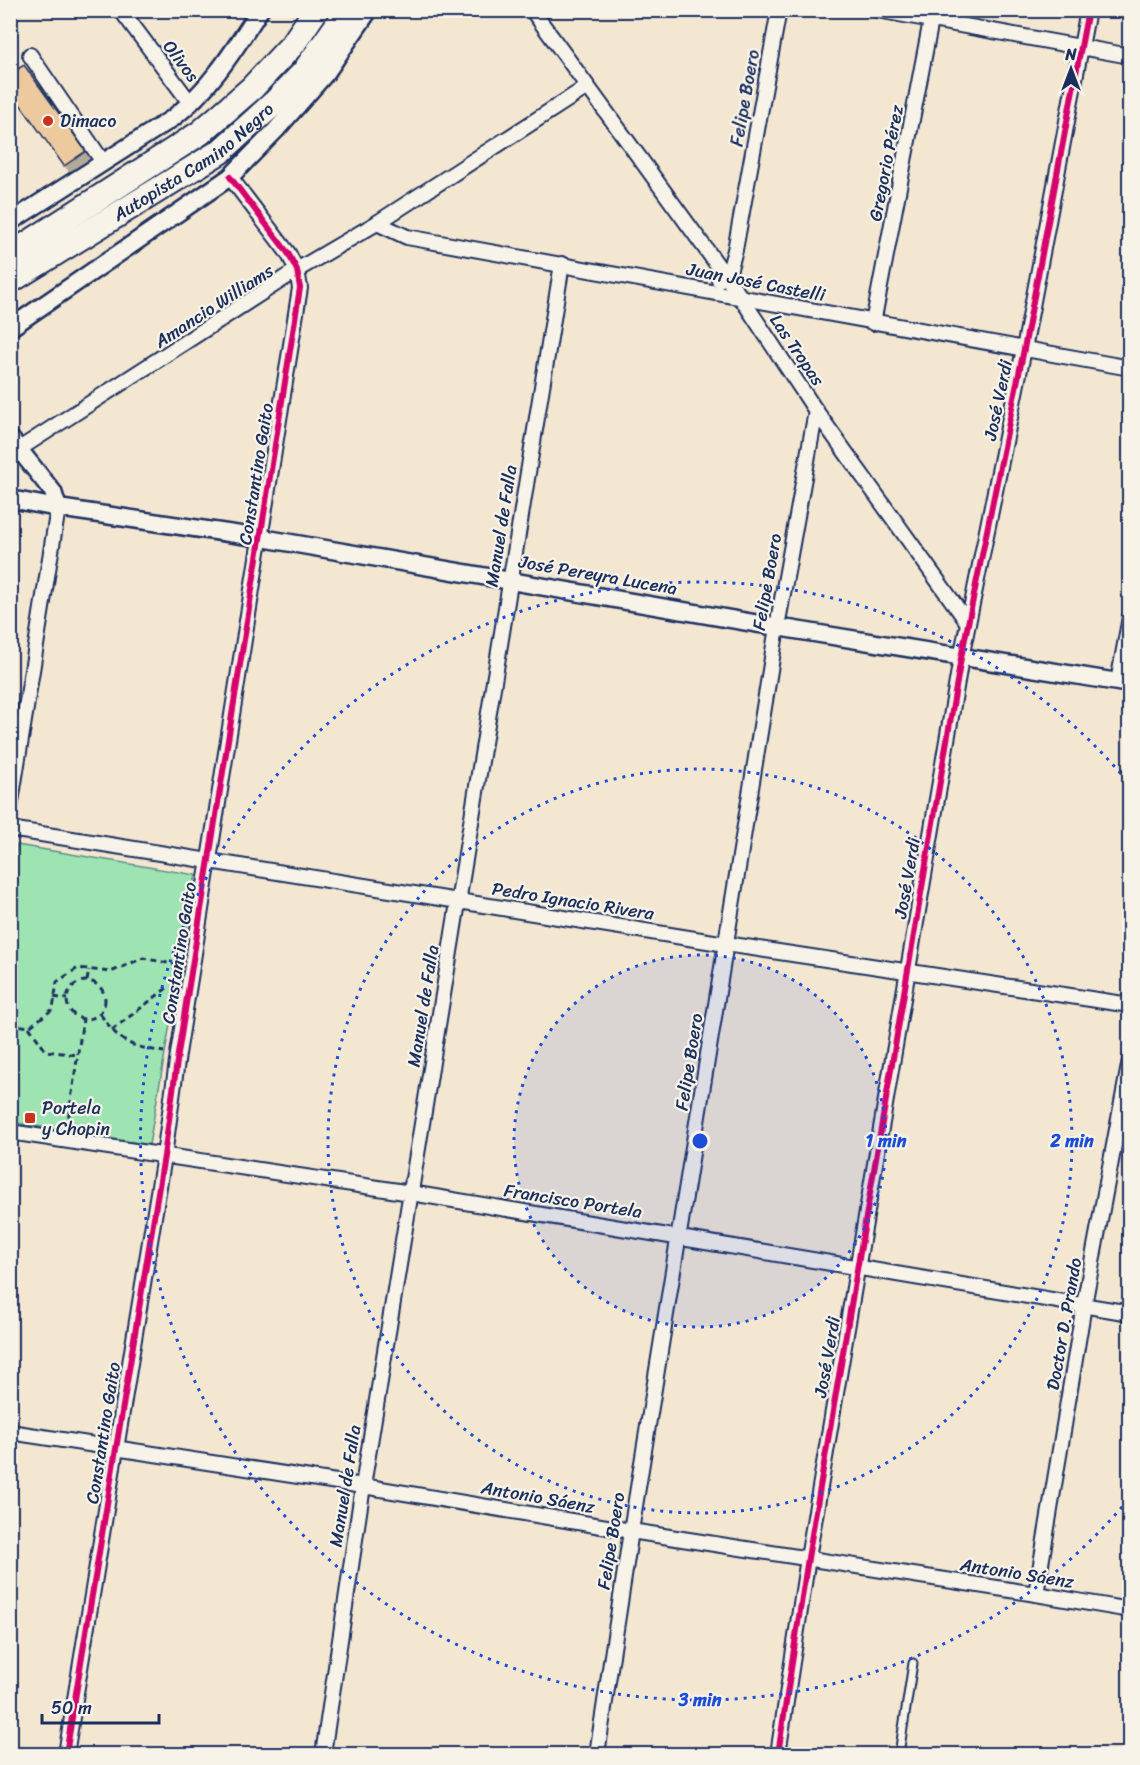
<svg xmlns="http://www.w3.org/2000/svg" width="1140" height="1765" font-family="Sriracha,sans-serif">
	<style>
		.green { fill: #9de4b2; stroke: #5c8a88; stroke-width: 1.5 }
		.building { fill: #ecca9e; stroke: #1b2f5e; stroke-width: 1.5; filter: url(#shadow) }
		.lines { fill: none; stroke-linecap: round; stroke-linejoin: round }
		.service-casing { stroke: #1b2f5e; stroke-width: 11 }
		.minor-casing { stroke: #1b2f5e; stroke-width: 18 }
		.tertiary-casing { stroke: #1b2f5e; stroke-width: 21 }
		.motorway-casing { stroke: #1b2f5e; stroke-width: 28 }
		.path { stroke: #1b2f5e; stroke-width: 3; stroke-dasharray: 6 4.5; stroke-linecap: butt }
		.service { stroke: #f7f3e8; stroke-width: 7 }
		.minor { stroke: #f7f3e8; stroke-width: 14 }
		.tertiary { stroke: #f7f3e8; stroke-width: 16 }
		.motorway { stroke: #f7f3e8; stroke-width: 24 }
		.cycleway-casing { stroke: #f7f3e8; stroke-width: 10 }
		.cycleway { stroke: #d6006c; stroke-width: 6 }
		.ring { fill: none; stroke: #1d4ed8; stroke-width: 3; stroke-dasharray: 3 6 }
		.poi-dot { fill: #c8321e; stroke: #f7f3e8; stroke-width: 2 }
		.labels { text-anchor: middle; stroke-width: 4.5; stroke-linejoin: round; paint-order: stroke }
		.street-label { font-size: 18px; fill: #1b2f5e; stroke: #f7f3e8 }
		.poi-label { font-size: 18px; fill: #1b2f5e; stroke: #f7f3e8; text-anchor: start }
		.centre { fill: #1d4ed8; stroke: #f7f3e8; stroke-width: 3 }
		.ring-label { font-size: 18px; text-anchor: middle; font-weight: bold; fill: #1d4ed8; stroke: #f7f3e8; stroke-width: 4.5; stroke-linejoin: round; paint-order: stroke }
	</style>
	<defs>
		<filter id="shadow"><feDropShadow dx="5.5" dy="5.5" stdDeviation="0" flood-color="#0004"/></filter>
	</defs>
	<rect width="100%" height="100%" fill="#f4e7d2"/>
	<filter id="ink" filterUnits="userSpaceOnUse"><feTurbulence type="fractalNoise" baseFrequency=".0167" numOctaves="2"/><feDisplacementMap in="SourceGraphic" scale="12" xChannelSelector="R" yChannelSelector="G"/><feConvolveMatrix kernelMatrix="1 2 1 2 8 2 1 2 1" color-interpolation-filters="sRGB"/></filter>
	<g filter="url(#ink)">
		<path class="green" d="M17,845L196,875L149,1145L11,1122L10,884Z"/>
		<path class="building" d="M24,65L86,151L64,166L10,90V74Z"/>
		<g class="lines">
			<defs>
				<path id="service" d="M899,1754L913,1663"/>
				<g id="minor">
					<path d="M121,10L191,104"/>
					<path d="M532,10L740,296L816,411L968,623"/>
					<path d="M877,10L1130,56"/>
					<path d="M30,55L103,162"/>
					<path d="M377,223L407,237L1130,368"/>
					<path d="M719,280L730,268L735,250L779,10"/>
					<path d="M873,323L933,10"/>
					<path d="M10,455L297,270L377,223L587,87"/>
					<path d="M1118,682L1130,617"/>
					<path d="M10,808L58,508"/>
					<path d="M10,829L726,944L1130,1005"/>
					<path d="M10,1132L411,1193L1130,1313"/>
					<path d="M10,1432L363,1486L631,1531L1036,1594L1130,1610"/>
					<path d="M1036,1594L1084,1305L1130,1060"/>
					<path d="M66,1754L164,1156L178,1054L300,288L297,270L288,253L230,177"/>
					<path d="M323,1754L363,1486L562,264"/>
					<path d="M597,1754L631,1531L777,627L816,411"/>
					<path d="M778,1754L808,1558L961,658L1024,349L1088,10"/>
				</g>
				<g id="tertiary">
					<path d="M10,222L173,118C211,88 234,50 260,10"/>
					<path d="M10,328L230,177L276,130L326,73L369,10"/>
					<path d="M10,438L53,492L58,508L262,538L777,627L1130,684"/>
					<path d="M10,499L58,508"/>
				</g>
				<g id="motorway">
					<path d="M10,255L200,133L252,88L293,44L316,10"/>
					<path id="s1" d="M10,281L221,151L274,103L304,72L348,10"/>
				</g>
			</defs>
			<use href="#service" class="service-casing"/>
			<use href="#minor" class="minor-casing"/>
			<use href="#tertiary" class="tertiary-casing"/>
			<use href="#motorway" class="motorway-casing"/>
			<g class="path">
				<circle cx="86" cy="1000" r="19"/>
				<path d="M87,981L89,970"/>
				<path d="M54,997L67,999"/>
				<path d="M100,1014C123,1045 126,1045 164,1052"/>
				<path d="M10,1024L29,1027L53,1009L57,982L78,968L111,972L143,958L178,965"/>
				<path d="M29,1027L46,1051L77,1055"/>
				<path d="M112,1030L167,988L174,989"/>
				<path d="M67,1127L83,1019"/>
			</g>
			<use href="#service" class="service"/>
			<use href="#minor" class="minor"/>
			<use href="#tertiary" class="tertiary"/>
			<use href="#motorway" class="motorway"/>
			<defs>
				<g id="cycleway">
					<path d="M66,1754L164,1156L178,1054L300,288L297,270L288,253L230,177"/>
					<path d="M778,1754L808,1558L961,658L1024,349L1088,10"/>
				</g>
			</defs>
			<use href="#cycleway" class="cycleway-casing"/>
			<use href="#cycleway" class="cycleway"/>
		</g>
	</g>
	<circle cx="700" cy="1141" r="186" fill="#1d4ed8" fill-opacity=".12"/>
	<g class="ring">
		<circle cx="700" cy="1141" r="186"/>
		<circle cx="700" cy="1141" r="372"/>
		<path d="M1128 1500A559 559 0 1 1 1128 782"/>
	</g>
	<g class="poi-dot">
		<circle cx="48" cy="121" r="6"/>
		<rect x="24" y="1112" width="12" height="12" rx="3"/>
	</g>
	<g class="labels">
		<g class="street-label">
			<text transform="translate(181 61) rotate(53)" y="6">Olivos</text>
			<text transform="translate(745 98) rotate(-80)" y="6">Felipe Boero</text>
			<text dy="6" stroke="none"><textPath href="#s1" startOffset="219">Autopista Camino Negro</textPath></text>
			<text transform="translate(886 163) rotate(-79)" y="6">Gregorio Pérez</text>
			<text transform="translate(756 282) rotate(11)" y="6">Juan José Castelli</text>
			<text transform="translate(214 306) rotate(-33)" y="6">Amancio Williams</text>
			<text transform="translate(797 350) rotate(56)" y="6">Las Tropas</text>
			<text transform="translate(998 400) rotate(-78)" y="6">José Verdi</text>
			<text transform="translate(256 474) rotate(-81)" y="6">Constantino Gaito</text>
			<text transform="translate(501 526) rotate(-81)" y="6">Manuel de Falla</text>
			<text transform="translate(598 575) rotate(10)" y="6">José Pereyra Lucena</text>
			<text transform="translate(767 582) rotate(-80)" y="6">Felipe Boero</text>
			<text transform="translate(907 878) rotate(-80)" y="6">José Verdi</text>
			<text transform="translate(573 901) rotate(9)" y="6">Pedro Ignacio Rivera</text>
			<text transform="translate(179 953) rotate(-81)" y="6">Constantino Gaito</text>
			<text transform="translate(423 1006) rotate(-81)" y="6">Manuel de Falla</text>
			<text transform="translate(689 1062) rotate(-81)" y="6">Felipe Boero</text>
			<text transform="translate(573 1201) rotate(9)" y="6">Francisco Portela</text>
			<text transform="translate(1064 1324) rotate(-80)" y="6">Doctor D. Prando</text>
			<text transform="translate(827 1357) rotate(-80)" y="6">José Verdi</text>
			<text transform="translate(103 1433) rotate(-81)" y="6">Constantino Gaito</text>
			<text transform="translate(345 1486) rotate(-81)" y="6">Manuel de Falla</text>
			<text transform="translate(538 1497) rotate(10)" y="6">Antonio Sáenz</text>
			<text transform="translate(611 1541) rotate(-81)" y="6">Felipe Boero</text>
			<text transform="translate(1017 1573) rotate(9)" y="6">Antonio Sáenz</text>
		</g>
		<g class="poi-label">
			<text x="60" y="127">Dimaco</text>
			<text x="42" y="1114">Portela<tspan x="42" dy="21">y Chopin</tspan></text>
		</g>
	</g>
	<circle cx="700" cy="1141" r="9" class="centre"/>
	<g class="ring-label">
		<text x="886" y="1147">1 min</text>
		<text x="1072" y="1147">2 min</text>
		<text x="700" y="1706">3 min</text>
	</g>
	<rect width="1140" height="1765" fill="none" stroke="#f7f3e8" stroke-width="36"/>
	<rect x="18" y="18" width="1104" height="1729" fill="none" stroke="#1b2f5e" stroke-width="2" filter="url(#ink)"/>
	<g transform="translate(1071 69)" stroke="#f7f3e8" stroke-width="4.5" paint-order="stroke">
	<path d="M0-4.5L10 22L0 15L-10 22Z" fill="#1b2f5e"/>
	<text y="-9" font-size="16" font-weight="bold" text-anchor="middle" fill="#1b2f5e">N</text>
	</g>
	<path d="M42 1714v9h117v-9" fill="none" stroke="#1b2f5e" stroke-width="3"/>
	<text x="51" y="1714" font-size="18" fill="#1b2f5e" stroke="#f7f3e8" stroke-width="4.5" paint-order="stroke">50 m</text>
</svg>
